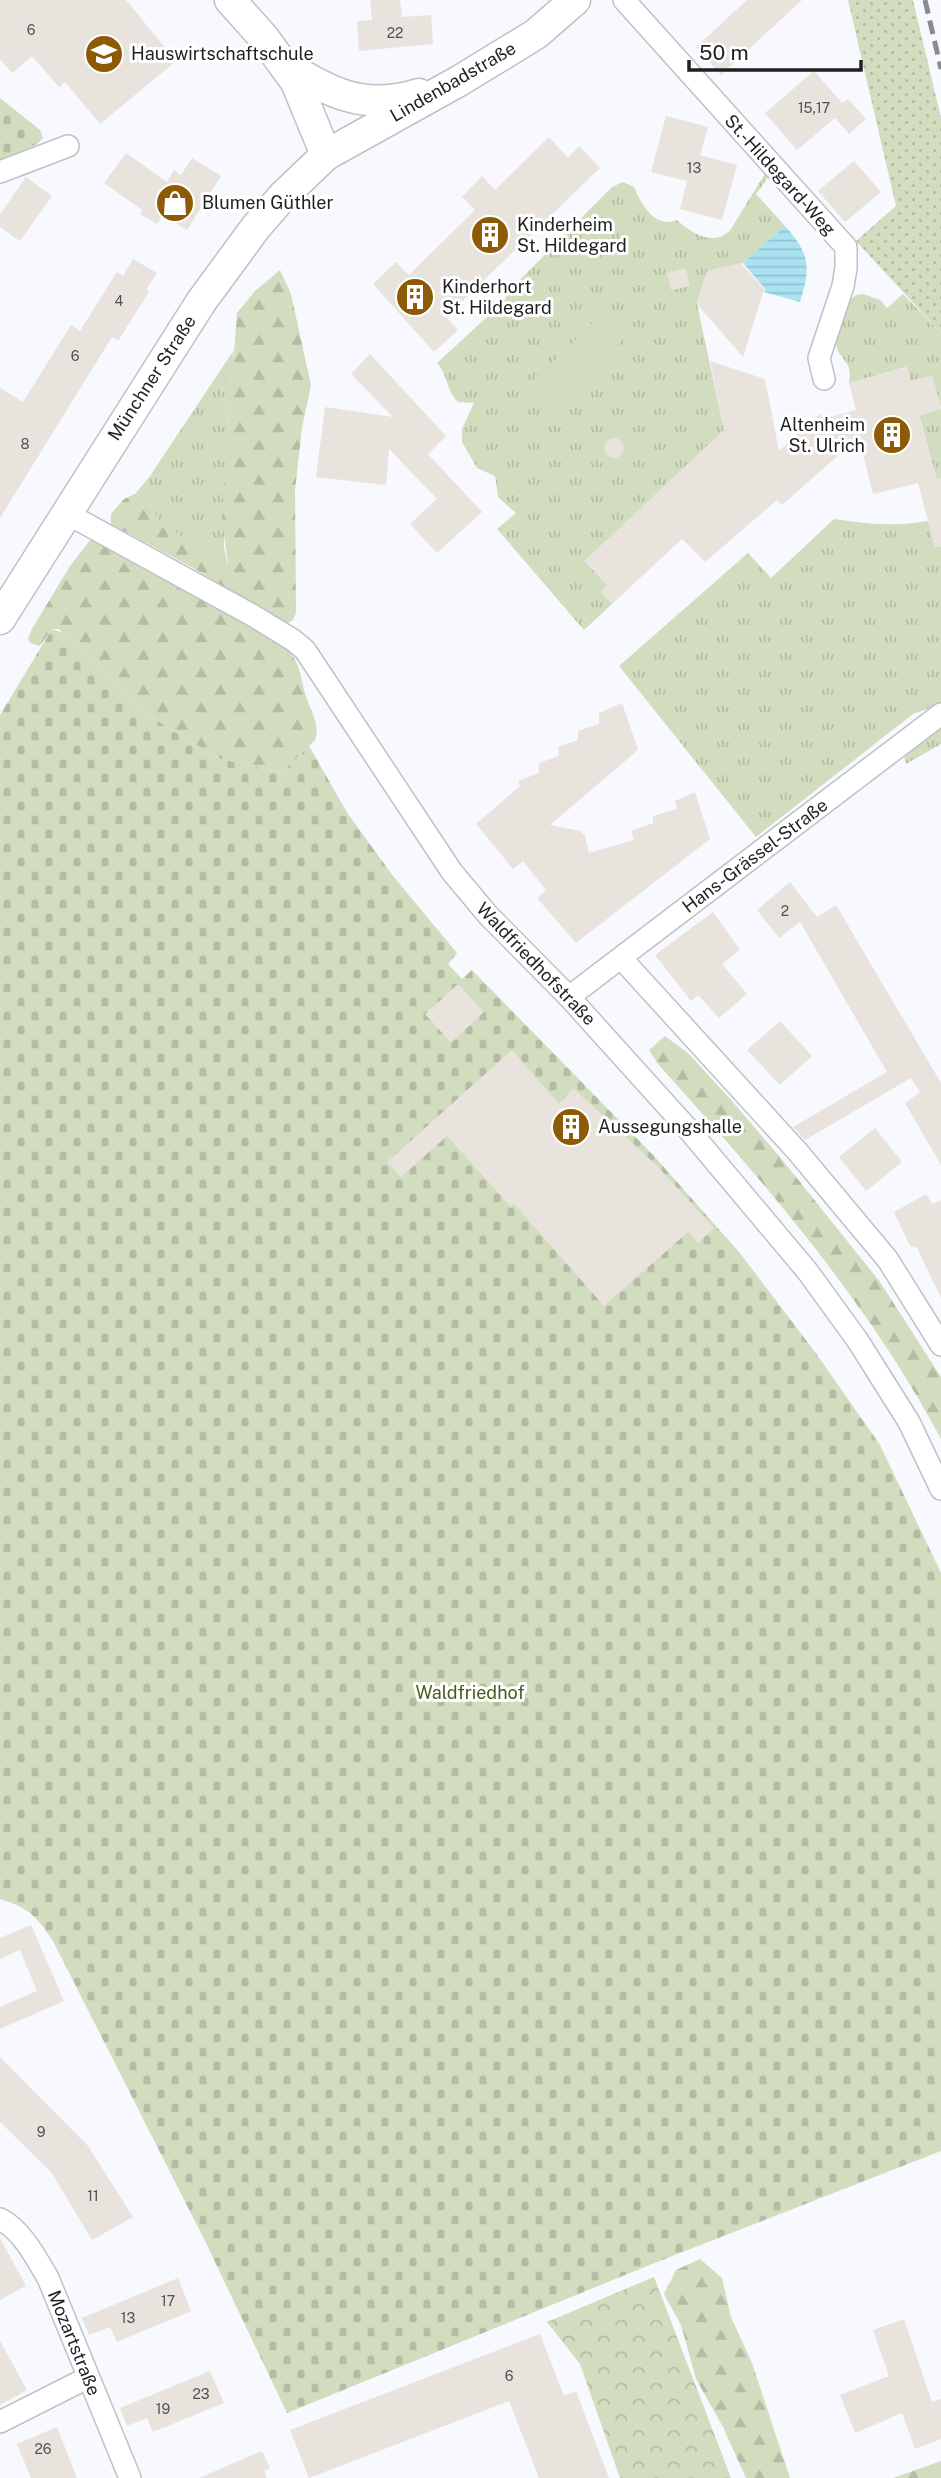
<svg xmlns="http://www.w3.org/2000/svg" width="941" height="2478" font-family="'Public Sans',sans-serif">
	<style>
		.grass { fill: url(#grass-tufts) }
		.forest { fill: url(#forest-firs) }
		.cemetery { fill: url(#cemetery-stones) }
		.park { fill: url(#park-crowns) }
		.garden { fill: url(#garden-dots) }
		.pitch { fill: #d2dcbe }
		.water { fill: url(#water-rules) }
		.building { fill: #e8e3dd }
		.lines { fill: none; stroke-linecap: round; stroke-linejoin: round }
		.street-casing { stroke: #bec1c7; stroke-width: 24 }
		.secondary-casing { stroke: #bec1c7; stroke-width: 33 }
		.street { stroke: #fff; stroke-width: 21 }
		.secondary { stroke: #fff; stroke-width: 30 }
		.rail { stroke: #8a8b8f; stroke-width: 5; stroke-dasharray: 14 7; stroke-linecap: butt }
		.labels { text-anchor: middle; stroke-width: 6; stroke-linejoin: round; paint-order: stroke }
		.number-label { font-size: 14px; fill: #515151 }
		.poi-label { font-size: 18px; fill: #1f2022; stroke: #fff; text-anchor: start }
		.street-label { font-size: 18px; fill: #1f2022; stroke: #fff }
		.park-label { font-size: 18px; fill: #495a1a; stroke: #fff }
	</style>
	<defs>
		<pattern id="grass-tufts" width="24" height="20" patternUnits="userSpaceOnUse" patternTransform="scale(1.75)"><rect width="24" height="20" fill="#d2dcbe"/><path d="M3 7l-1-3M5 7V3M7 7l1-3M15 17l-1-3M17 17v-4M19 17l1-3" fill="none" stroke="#b4bca3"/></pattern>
		<pattern id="forest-firs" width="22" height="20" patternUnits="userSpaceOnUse" patternTransform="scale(1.75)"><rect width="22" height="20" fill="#d2dcbe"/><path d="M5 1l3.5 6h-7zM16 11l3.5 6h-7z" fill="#b4bca3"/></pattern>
		<pattern id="cemetery-stones" width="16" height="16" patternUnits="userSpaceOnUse" patternTransform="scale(1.75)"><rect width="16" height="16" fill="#d2dcbe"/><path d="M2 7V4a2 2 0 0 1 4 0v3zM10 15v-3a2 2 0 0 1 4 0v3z" fill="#b4bca3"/></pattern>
		<pattern id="park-crowns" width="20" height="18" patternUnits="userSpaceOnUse" patternTransform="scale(1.75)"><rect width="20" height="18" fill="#d2dcbe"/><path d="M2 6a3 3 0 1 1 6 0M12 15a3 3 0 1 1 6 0" fill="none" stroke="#b4bca3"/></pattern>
		<pattern id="garden-dots" width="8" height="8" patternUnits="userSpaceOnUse" patternTransform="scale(1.75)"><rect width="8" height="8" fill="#d2dcbe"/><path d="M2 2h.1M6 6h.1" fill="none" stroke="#b4bca3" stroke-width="1.8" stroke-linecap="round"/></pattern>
		<pattern id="water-rules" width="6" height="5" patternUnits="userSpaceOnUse" patternTransform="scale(1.75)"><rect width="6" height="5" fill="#aae2f2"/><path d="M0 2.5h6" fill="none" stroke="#92c2cf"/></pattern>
	</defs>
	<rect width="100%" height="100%" fill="#f7f9fe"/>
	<g class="grass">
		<path d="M766,172L769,176L756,194L785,226L743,263L707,271L697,304L727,444L717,437L585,561L607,585L601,592L612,604L584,630L497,529L516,513L498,497L495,476L477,468L462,442V429L474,403L458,402C444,387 450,378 437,363L500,305L516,284L612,187L623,182L634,187C641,204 655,229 677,220C691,233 715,248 731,229Z"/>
		<path d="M863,294L880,300L887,308L903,294L941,333V408L932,376L910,381L906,367L849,383C854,359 836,359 836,342C837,332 847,309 851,299L856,295Z"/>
		<path d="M234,350L225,398L229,429L224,547L228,567L158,521C153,508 148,500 135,494L150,476Z"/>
		<path d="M941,409V478L937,480L919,415Z"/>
		<path d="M834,519C866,524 896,527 928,521L935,547L941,545V704L913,714L756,837L619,666L748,553L771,578Z"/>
		<path d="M941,724V744L906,764L904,755Z"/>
	</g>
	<g class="forest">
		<path d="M280,270L291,294L311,385L302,428L295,490L296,613L293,620L286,624L195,569L111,524V514L124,499L135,494C148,500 153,508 158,521L228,566L222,515L229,429L225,398V378L234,354L237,313L255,291Z"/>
		<path d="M91,539C125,559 160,578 195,596C222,610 273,631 291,654C302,667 301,684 307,699C312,713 320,726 315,740L282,773L221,759L184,738L139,709L59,629H52L40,646L30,643L28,638L32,629L70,566Z"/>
		<path d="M665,1036L689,1054L732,1101L784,1162L880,1282L941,1377V1439C867,1300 763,1181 658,1064L649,1050Z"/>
		<path d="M700,2259L722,2278L731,2317L752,2363L790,2478H746L723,2427L696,2379L681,2325L664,2294L676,2270Z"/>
		<path d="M941,2461V2478H893Z"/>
	</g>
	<g class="cemetery">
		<path d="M0,98L40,130L43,138L37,144L0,161Z"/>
		<path d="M52,629L63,633L139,709L184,738L221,759L282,773L309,746L348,814L393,876L457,953L448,964L462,979L472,970L654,1156L739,1252L815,1352L880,1445L941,1573V2151L657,2262L287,2413L206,2243L53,1941C36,1916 29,1908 0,1899V715Z"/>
	</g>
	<path class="park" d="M654,2277L731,2478H620L580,2364L547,2322Z"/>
	<path class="garden" d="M848,0H913L941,118V333L856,241L896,206Z"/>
	<path class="pitch" d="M603,313L626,337L550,411L527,387Z"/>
	<path class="water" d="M785,226C810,254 811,267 800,302L764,292L765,289L743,263Z"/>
	<g class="building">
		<path d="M0,0H126L176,61L100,124L65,82L59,87L32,56L12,73L0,59Z"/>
		<path d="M370,0H400L402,17L431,15L433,44L359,51L357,21L372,20Z"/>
		<path d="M747,0H802L721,75L696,47Z"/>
		<path d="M814,71L842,103L848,99L866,119L849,134L835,118L797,150L765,113Z"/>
		<path d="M666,116L708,127L700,155L737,165L722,220L680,209L687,181L651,172Z"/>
		<path d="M549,137L568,158L579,146L600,168L446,317L458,330L434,352L373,284L396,262L409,275L475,210L462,197L482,176L495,190Z"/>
		<path d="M126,153L167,182L174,170L181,175L192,158L221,176L187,230L163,215L157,224L140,214L142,210L104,183Z"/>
		<path d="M854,161L881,192L845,222L818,191Z"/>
		<path d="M26,177L52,196L20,241L0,227V214Z"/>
		<path d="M133,259L157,273L146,290L149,292L118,341L112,337L0,518V388L23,402L71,325L80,331L117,272L123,276Z"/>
		<path d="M741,263L764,289L743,357L697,304L707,271Z"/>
		<path d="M686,268L690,286L671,290L667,273Z"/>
		<path d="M370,354L446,436L428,454L482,512L437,553L410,524L437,499L389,449L386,485L316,477L325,407L393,417L351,374Z"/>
		<path d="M710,361L765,379L779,451L820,414L824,419L856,410L849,383L907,367L910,381L932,375L941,409L919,415L937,480L941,478V547H935L918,483L873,494L859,437L782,505L777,500L705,562L682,539L612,604L601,592L607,585L584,561L724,430Z"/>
		<circle cx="614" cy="448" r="10"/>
		<path d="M622,703L638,750L550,825L580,831L585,836L589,853L634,840L631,831L653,823V816L677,809L675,801L695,792L710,839L576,943L537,898L546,890L523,861L513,869L476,824L520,786L518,781L539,773V763L559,756L558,747L578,740V731L599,724V713Z"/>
		<path d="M790,882L817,917L836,905L941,1083V1165L905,1103L920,1092L911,1078L805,1140L793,1127L887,1072L800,922L779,938L757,910Z"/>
		<path d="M713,912L740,950L722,964L747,994L719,1018L698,995L691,1001L655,955Z"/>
		<path d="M458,984L484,1012L451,1043L425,1014Z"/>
		<path d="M780,1021L812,1056L780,1085L747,1050Z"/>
		<path d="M512,1050L559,1104L573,1088L657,1166L714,1228L698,1243L688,1232L604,1306L514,1204L511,1207L447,1136L401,1177L387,1162Z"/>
		<path d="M875,1128L902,1162L866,1191L839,1157Z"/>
		<path d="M926,1194L932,1204L941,1200V1298L917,1248L910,1246L894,1212Z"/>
		<path d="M31,1925L64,2001L0,2029V2007L37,1991L20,1950L0,1959V1938Z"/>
		<path d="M0,2057L88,2146L133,2217L92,2240L51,2172L0,2122Z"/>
		<path d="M0,2238L26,2286L0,2300Z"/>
		<path d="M178,2278L191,2311L117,2342L110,2327L89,2335L82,2318Z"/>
		<path d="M904,2319L932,2402L941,2399V2439L915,2449L902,2413L855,2433L840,2395L889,2376L873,2330Z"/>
		<path d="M540,2334L564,2396L576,2391L609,2478H539L509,2401L309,2478L290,2430Z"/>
		<path d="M0,2341L27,2390L0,2405Z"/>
		<path d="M210,2371L224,2403L153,2432L147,2418L127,2426L120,2408Z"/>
		<path d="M57,2427L77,2478H31L17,2444Z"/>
		<path d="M262,2451L270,2468L264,2471L267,2478H199Z"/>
	</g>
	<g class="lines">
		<defs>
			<g id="street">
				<path d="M624,0L846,247V268L843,286L819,358L824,379"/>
				<path d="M0,172L68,146"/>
				<path d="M66,513L252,615L293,640L305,650L452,872L488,915L569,997L688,1129L808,1272L858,1341L909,1422L941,1489"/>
				<path d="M621,958L797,1151L888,1260L941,1345"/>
				<path d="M569,997L941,714"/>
				<path d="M0,2219C22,2230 36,2258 48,2278L130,2478"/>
				<path d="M0,2422L87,2378"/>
			</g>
			<g id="secondary">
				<path d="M230,0L264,38L296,82L326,155"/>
				<path d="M283,63C328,93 364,111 419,94"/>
				<path d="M0,619L201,302L256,227L283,196L326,155L459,81L536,34L575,0"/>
			</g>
		</defs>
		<use href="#street" class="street-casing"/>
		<use href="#secondary" class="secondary-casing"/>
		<use href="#street" class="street"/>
		<use href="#secondary" class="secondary"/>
		<path class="rail" d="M925,0L941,69"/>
	</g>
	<defs>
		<symbol id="school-disc" viewBox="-11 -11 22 22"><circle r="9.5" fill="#8d5b06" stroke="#fff"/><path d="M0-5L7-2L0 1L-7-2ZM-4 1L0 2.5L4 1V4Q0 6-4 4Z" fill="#fff"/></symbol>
		<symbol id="shop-disc" viewBox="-11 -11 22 22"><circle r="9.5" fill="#8d5b06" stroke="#fff"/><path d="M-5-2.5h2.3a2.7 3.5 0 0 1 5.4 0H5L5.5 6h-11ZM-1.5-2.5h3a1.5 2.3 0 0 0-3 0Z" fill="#fff"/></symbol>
		<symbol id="building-disc" viewBox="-11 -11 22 22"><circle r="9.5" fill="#8d5b06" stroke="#fff"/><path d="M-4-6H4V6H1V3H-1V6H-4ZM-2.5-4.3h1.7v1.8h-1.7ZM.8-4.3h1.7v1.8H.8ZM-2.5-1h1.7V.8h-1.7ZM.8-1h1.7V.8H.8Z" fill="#fff"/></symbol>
	</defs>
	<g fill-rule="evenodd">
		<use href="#school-disc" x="82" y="32" width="44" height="44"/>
		<use href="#shop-disc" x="153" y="181" width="44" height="44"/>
		<use href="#building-disc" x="468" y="213" width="44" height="44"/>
		<use href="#building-disc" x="393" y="275" width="44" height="44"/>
		<use href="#building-disc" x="870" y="413" width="44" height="44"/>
		<use href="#building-disc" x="549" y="1105" width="44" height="44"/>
	</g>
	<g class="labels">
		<g class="number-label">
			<text x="31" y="35">6</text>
			<text x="395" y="38">22</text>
			<text x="814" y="113">15,17</text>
			<text x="694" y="173">13</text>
			<text x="119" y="306">4</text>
			<text x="75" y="361">6</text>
			<text x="25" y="449">8</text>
			<text x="785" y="916">2</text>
			<text x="41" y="2137">9</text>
			<text x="93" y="2201">11</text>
			<text x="168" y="2306">17</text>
			<text x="128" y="2323">13</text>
			<text x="509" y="2381">6</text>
			<text x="201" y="2399">23</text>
			<text x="163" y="2414">19</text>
			<text x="43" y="2454">26</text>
		</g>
		<g class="poi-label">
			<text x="131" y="60">Hauswirtschaftschule</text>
			<text x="202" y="209">Blumen Güthler</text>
			<text x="517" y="231">Kinderheim<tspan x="517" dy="21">St. Hildegard</tspan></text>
			<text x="442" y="293">Kinderhort<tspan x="442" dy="21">St. Hildegard</tspan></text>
			<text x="865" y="431" text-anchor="end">Altenheim<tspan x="865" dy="21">St. Ulrich</tspan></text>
			<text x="598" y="1133">Aussegungshalle</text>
		</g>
		<g class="street-label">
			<text transform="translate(453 82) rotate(-30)" y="6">Lindenbadstraße</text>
			<text transform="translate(780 175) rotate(48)" y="6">St.-Hildegard-Weg</text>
			<text transform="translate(152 378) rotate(-57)" y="6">Münchner Straße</text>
			<text transform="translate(755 856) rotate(-37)" y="6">Hans-Grässel-Straße</text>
			<text transform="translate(536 964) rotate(46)" y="6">Waldfriedhofstraße</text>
			<text transform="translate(74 2343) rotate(68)" y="6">Mozartstraße</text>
		</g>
		<g class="park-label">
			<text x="470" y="1699">Waldfriedhof</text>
		</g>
	</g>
	<path d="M689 60v10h172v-10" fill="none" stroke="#1f2022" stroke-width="3.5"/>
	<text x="699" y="60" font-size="21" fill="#1f2022" stroke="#ffffff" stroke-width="5" paint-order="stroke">50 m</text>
</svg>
